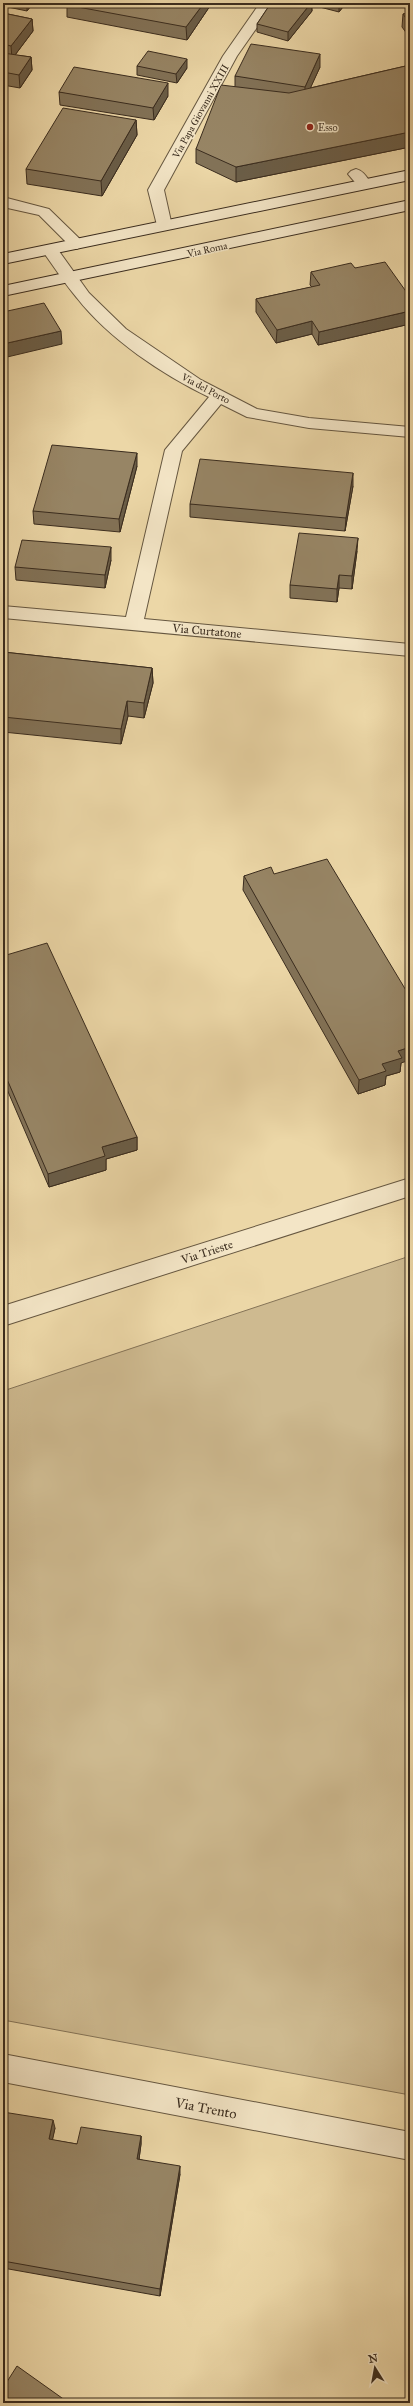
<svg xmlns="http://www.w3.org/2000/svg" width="413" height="2406" font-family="'IM FELL Great Primer',serif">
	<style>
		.green { fill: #ceba90; stroke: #847357 }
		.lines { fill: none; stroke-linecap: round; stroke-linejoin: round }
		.service-casing { stroke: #665740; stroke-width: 2 }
		.minor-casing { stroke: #665740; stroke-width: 2 }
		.secondary-casing { stroke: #3a2c1e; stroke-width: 2 }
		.service { fill: #f3e5c6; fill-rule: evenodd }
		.minor { fill: #f3e5c6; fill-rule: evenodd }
		.secondary { fill: #f3e5c6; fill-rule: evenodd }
		.wall { fill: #827257; stroke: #3a2c1e }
		.shaded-wall { fill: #6a5d47; stroke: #3a2c1e }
		.building { fill: #978565; stroke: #3a2c1e }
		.poi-dot { fill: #8f2418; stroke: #f3e5c6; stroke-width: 1.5 }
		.labels { text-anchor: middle; stroke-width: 3; stroke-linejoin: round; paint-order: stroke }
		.far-street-label { font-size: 10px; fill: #3a2c1e; stroke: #f3e5c6 }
		.far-poi-label { font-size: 10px; fill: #3a2c1e; stroke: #f3e5c6; text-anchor: start }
		.street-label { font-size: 12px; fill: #3a2c1e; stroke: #f3e5c6 }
		.near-street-label { font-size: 14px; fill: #3a2c1e; stroke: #f3e5c6 }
	</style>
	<rect width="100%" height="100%" fill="#ecd7a7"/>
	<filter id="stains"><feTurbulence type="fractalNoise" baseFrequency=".005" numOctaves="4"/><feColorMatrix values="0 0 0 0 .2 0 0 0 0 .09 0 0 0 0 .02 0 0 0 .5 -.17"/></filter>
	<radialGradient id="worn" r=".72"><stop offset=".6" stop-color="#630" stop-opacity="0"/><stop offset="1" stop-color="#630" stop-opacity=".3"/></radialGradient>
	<path class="green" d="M410,1256V2095L3,2020V1391Z"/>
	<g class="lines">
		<defs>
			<path id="service" d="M356,169C364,171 367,178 372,184L369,187H359L348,174L351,171Z"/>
			<g id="minor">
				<path d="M260,3H274L237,56L164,190L172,226L170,229H158L148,190L223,56Z"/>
				<path d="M3,197L49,209L85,244L77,249L71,247L39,215L3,207Z"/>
				<path d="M50,245L56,247L89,293L126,329L201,380L257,409L309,418L410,427V437L309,428L247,417L221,404L182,451L144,619L410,644V656L3,618V606L126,617L165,450L209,397C163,375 109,339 77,298C65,284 55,268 44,253L42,250Z"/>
				<path d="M410,1178V1196L3,1326V1306Z"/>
				<path d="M3,2054L410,2132V2160L3,2082Z"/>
			</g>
			<g id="secondary">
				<path d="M410,170V180L3,264V254Z"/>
				<path d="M410,200V210L3,296V286Z"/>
			</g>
		</defs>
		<use href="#service" class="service-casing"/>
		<use href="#minor" class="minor-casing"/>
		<use href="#secondary" class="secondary-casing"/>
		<use href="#service" class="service"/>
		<use href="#minor" class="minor"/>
		<use href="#secondary" class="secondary"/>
	</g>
	<g class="wall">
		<path d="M3,3H33L27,11L3,6Z"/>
		<path d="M68,3H212L187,40L67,17V5Z"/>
		<path d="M271,3H346L339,12L312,5V11L288,41L257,32V24Z"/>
		<path d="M3,13L32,19L33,31L15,55L31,57L32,70L20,88L3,85Z"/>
		<path d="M410,13V38L402,27L403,14Z"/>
		<path d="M410,65V147L236,182L196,163V149L235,86V76L320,67L310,88Z"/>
		<path d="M137,66L187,68L177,83L137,75Z"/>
		<path d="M59,92L168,96L154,120L60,105Z"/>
		<path d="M136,120L137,135L102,196L27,184L26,169Z"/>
		<path d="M355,268L410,297V324L318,345L312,334L276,343L256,312V299L312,287L310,285L311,272Z"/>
		<path d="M137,466L120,532L34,524L33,511Z"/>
		<path d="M353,486L345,531L190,517V504Z"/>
		<path d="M357,551L352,589L339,588L337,602L290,598V585Z"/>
		<path d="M111,560L105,588L16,580L15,567Z"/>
		<path d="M3,652L152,668L153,683L144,718L128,716L121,744L3,732Z"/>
		<path d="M274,874L401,1063L400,1072L386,1076L385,1085L358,1094L243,890L244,876Z"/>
		<path d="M3,956L137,1137V1150L106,1159V1170L49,1187L3,1080Z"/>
		<path d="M3,2112L55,2128L52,2140L77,2144L141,2136V2144L139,2159L180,2174L160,2296L3,2268Z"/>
	</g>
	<g class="shaded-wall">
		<path d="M27,3H33L27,11Z"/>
		<path d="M204,3H212L187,40L186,27Z"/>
		<path d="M311,3L312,11L288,41V32Z"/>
		<path d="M339,3H346L339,12Z"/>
		<path d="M32,19L33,31L12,59L11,46Z"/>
		<path d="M320,54V67L305,100V87Z"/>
		<path d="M31,57L32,70L20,88L19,75Z"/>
		<path d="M187,59V68L177,83L176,74Z"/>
		<path d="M168,83V96L154,120L153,108Z"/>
		<path d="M136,120L137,135L102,196L101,181Z"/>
		<path d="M410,132V147L236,182V167Z"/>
		<path d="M410,311V324L318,345L319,332Z"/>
		<path d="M312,321V334L276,343L277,330Z"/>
		<path d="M61,331L62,344L3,358V344Z"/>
		<path d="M137,453V466L120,532L119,519Z"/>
		<path d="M353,473V486L345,531L346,518Z"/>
		<path d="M358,538L357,551L352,589V576Z"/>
		<path d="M111,547V560L105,588V575Z"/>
		<path d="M339,575V588L337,602V589Z"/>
		<path d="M152,668L153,683L144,718V703Z"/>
		<path d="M127,701L128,716L121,744V729Z"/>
		<path d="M410,1047V1060L401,1063L400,1072L386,1076L385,1085L358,1094L359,1080L398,1051Z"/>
		<path d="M137,1137V1150L106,1159V1170L49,1187L48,1174L102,1147Z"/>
		<path d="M53,2120L55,2128L51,2147L49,2139Z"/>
		<path d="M141,2136V2144L138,2167L137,2159Z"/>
		<path d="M180,2166V2174L160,2296V2289Z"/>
	</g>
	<g class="building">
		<path d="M68,3H204L186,27L67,5Z"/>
		<path d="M271,3H311L288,32L257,24Z"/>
		<path d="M3,13L32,19L11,46L3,44Z"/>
		<path d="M410,13V24L403,14Z"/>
		<path d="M251,44L320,54L305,87L235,76Z"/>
		<path d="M148,51L187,59L176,74L137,66Z"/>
		<path d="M3,53L31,57L19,75L3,72Z"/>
		<path d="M410,65V132L236,167L196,149L221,85L289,93Z"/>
		<path d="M74,67L168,83L153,108L59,92Z"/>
		<path d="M63,108L136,120L101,181L26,169Z"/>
		<path d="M385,262L410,297V311L319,332L312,321L277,330L256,299L320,285L311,272L351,263L355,268Z"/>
		<path d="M44,303L61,331L3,344V312Z"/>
		<path d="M52,445L137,453L119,519L33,511Z"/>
		<path d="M200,459L353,473L346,518L190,504Z"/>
		<path d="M299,533L358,538L352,576L339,575L337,589L290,585Z"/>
		<path d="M22,540L111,547L105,575L15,567Z"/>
		<path d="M3,652L152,668L144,703L127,701L121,729L3,717Z"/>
		<path d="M327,859L410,997V1047L398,1051L402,1058L382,1064L386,1071L359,1080L244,876L271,867L274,874Z"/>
		<path d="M47,943L137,1137L102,1147L105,1156L48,1174L3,1070V956Z"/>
		<path d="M3,2112L53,2120L49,2139L77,2144L81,2127L141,2136L137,2159L180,2166L160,2289L3,2261Z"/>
		<path d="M17,2366L69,2403H3V2388Z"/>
	</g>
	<circle class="poi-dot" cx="310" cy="127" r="4"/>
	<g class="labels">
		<g class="far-street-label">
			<text transform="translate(200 111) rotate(-61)" y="4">Via Papa Giovanni XXIII</text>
			<text transform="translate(207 249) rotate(-12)" y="4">Via Roma</text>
			<text transform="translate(206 388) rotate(28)" y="4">Via del Porto</text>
		</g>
		<g class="far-poi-label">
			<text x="318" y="131">Esso</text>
		</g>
		<g class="street-label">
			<text transform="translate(207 631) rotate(5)" y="4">Via Curtatone</text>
			<text transform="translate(207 1252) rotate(-18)" y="4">Via Trieste</text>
		</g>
		<g class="near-street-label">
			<text transform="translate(206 2108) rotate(11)" y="5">Via Trento</text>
		</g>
	</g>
	<rect width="413" height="2406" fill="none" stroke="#ecd7a7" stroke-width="16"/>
	<rect x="4" y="4" width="405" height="2398" fill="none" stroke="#3a2c1e" stroke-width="2"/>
	<rect x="8" y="8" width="397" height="2390" fill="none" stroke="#3a2c1e"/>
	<g transform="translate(375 2368) rotate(349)" stroke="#f3e5c6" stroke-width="3" paint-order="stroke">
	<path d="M0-3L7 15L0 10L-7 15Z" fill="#3a2c1e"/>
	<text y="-6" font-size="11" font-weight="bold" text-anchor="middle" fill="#3a2c1e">N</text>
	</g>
	<rect width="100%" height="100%" filter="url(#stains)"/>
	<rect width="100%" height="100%" fill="url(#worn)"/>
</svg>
